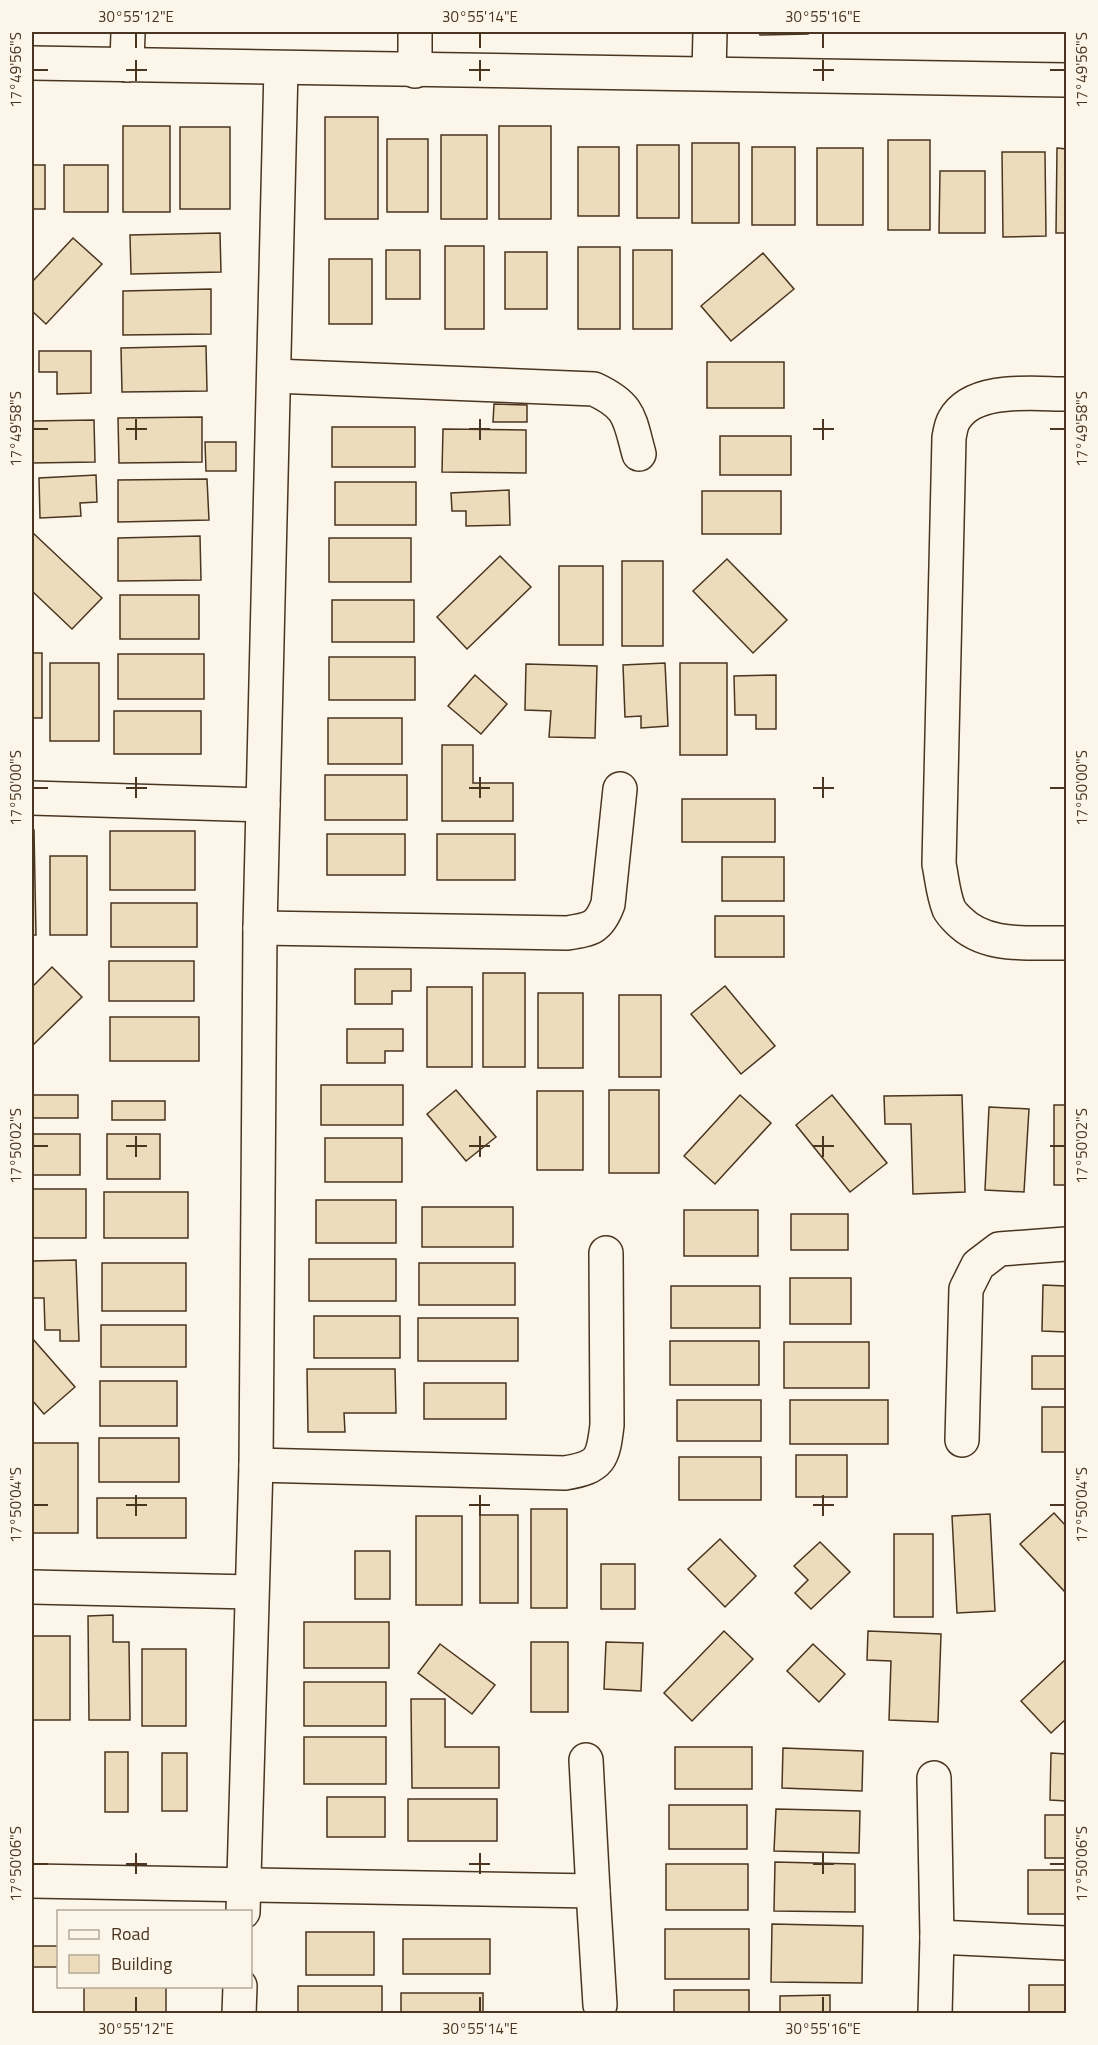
<svg xmlns="http://www.w3.org/2000/svg" width="1098" height="2045" font-family="'Titillium Web',sans-serif">
	<style>
		.building { fill: #ecdcbc; stroke: #4a3520; stroke-width: 1.5 }
		.lines { fill: none; stroke-linecap: round; stroke-linejoin: round }
		.street-casing { stroke: #4a3520; stroke-width: 36 }
		.street { stroke: #fbf6e9; stroke-width: 33 }
		.ticks { fill: none; stroke: #4a3520; stroke-width: 2 }
		.neatline { fill: none; stroke: #4a3520; stroke-width: 2 }
		.ticks-label { font-size: 15px; text-anchor: middle; fill: #4a3520 }
	</style>
	<rect width="100%" height="100%" fill="#fbf6e9"/>
	<g class="building">
		<path d="M759,32H808V34L760,35Z"/>
		<rect x="325" y="117" width="53" height="102"/>
		<rect x="123" y="126" width="47" height="86"/>
		<rect x="499" y="126" width="52" height="93"/>
		<rect x="180" y="127" width="50" height="82"/>
		<rect x="441" y="135" width="46" height="84"/>
		<rect x="387" y="139" width="41" height="73"/>
		<rect x="888" y="140" width="42" height="90"/>
		<rect x="692" y="143" width="47" height="80"/>
		<rect x="637" y="145" width="42" height="73"/>
		<rect x="578" y="147" width="41" height="69"/>
		<rect x="752" y="147" width="43" height="78"/>
		<rect x="817" y="148" width="46" height="77"/>
		<path d="M1057,148L1066,149V233H1056Z"/>
		<path d="M1002,152H1045L1046,236L1003,237Z"/>
		<rect x="32" y="165" width="13" height="44"/>
		<rect x="64" y="165" width="44" height="47"/>
		<path d="M940,171H985V233H939Z"/>
		<path d="M220,233L221,272L131,274L130,235Z"/>
		<path d="M73,238L102,264L46,324L32,311V282Z"/>
		<rect x="445" y="246" width="39" height="83"/>
		<rect x="578" y="247" width="42" height="82"/>
		<rect x="386" y="250" width="34" height="49"/>
		<rect x="633" y="250" width="39" height="79"/>
		<rect x="505" y="252" width="42" height="57"/>
		<path d="M763,253L794,289L731,341L701,306Z"/>
		<rect x="329" y="259" width="43" height="65"/>
		<path d="M211,289V334L123,335V291Z"/>
		<path d="M206,346L207,391L122,392L121,348Z"/>
		<path d="M39,351H91V393L57,394V372H39Z"/>
		<rect x="707" y="362" width="77" height="46"/>
		<path d="M494,404L527,405V422H493Z"/>
		<path d="M202,417V462L119,463L118,418Z"/>
		<path d="M94,420L95,462L32,463V421Z"/>
		<rect x="332" y="427" width="83" height="40"/>
		<path d="M443,429L526,430V473L442,472Z"/>
		<rect x="720" y="436" width="71" height="39"/>
		<path d="M205,442H236V471H206Z"/>
		<path d="M96,475L97,502L80,503L81,516L40,518L39,478Z"/>
		<path d="M207,479L209,520L118,522V480Z"/>
		<rect x="335" y="482" width="81" height="43"/>
		<path d="M509,490L510,525L466,526V511H452L451,493Z"/>
		<rect x="702" y="491" width="79" height="43"/>
		<path d="M32,532L102,598L72,629L32,591Z"/>
		<path d="M200,536L201,580L118,581V538Z"/>
		<rect x="329" y="538" width="82" height="44"/>
		<path d="M500,556L531,587L467,649L437,617Z"/>
		<path d="M727,559L787,620L753,653L693,591Z"/>
		<rect x="622" y="561" width="41" height="85"/>
		<rect x="559" y="566" width="44" height="79"/>
		<rect x="120" y="595" width="79" height="44"/>
		<rect x="332" y="600" width="82" height="42"/>
		<rect x="32" y="653" width="10" height="65"/>
		<rect x="118" y="654" width="86" height="45"/>
		<rect x="329" y="657" width="86" height="43"/>
		<rect x="50" y="663" width="49" height="78"/>
		<path d="M665,663L668,726L641,728V716L625,717L623,665Z"/>
		<rect x="680" y="663" width="47" height="92"/>
		<path d="M526,664L597,666L595,738L549,737L551,711L525,710Z"/>
		<path d="M475,675L507,704L481,734L448,706Z"/>
		<path d="M776,675V729H756V715H735L734,676Z"/>
		<rect x="114" y="711" width="87" height="43"/>
		<rect x="328" y="718" width="74" height="46"/>
		<path d="M442,745H473V783H513V821H442Z"/>
		<rect x="325" y="775" width="82" height="45"/>
		<rect x="682" y="799" width="93" height="43"/>
		<path d="M32,830H34L36,935H32Z"/>
		<rect x="110" y="831" width="85" height="59"/>
		<rect x="327" y="834" width="78" height="41"/>
		<rect x="437" y="834" width="78" height="46"/>
		<rect x="50" y="856" width="37" height="79"/>
		<rect x="722" y="857" width="62" height="44"/>
		<rect x="111" y="903" width="86" height="44"/>
		<rect x="715" y="916" width="69" height="41"/>
		<rect x="109" y="961" width="85" height="40"/>
		<path d="M52,967L82,997L32,1046V987Z"/>
		<path d="M355,969H411V991H392V1004H355Z"/>
		<rect x="483" y="973" width="42" height="94"/>
		<path d="M725,986L775,1046L741,1074L691,1014Z"/>
		<rect x="427" y="987" width="45" height="80"/>
		<rect x="538" y="993" width="45" height="75"/>
		<rect x="619" y="995" width="42" height="82"/>
		<rect x="110" y="1017" width="89" height="44"/>
		<path d="M347,1029H403V1051H385V1063H347Z"/>
		<rect x="321" y="1085" width="82" height="40"/>
		<path d="M456,1090L496,1137L466,1161L427,1114Z"/>
		<rect x="609" y="1090" width="50" height="83"/>
		<rect x="537" y="1091" width="46" height="79"/>
		<rect x="32" y="1095" width="46" height="23"/>
		<path d="M740,1095L771,1123L715,1184L684,1156Z"/>
		<path d="M832,1095L887,1163L850,1192L796,1125Z"/>
		<path d="M962,1095L965,1192L913,1194L911,1124H885L884,1096Z"/>
		<rect x="112" y="1101" width="53" height="19"/>
		<rect x="1054" y="1105" width="12" height="80"/>
		<path d="M989,1107L1029,1109L1024,1192L985,1190Z"/>
		<rect x="32" y="1134" width="48" height="41"/>
		<rect x="107" y="1134" width="53" height="45"/>
		<rect x="325" y="1138" width="77" height="44"/>
		<rect x="32" y="1189" width="54" height="49"/>
		<rect x="104" y="1192" width="84" height="46"/>
		<rect x="316" y="1200" width="80" height="43"/>
		<rect x="422" y="1207" width="91" height="40"/>
		<rect x="684" y="1210" width="74" height="46"/>
		<rect x="791" y="1214" width="57" height="36"/>
		<rect x="309" y="1259" width="87" height="42"/>
		<path d="M76,1260L79,1341H60V1330H45L44,1298H32V1261Z"/>
		<rect x="102" y="1263" width="84" height="48"/>
		<rect x="419" y="1263" width="96" height="42"/>
		<rect x="790" y="1278" width="61" height="46"/>
		<path d="M1043,1285L1066,1286V1332L1042,1331Z"/>
		<rect x="671" y="1286" width="89" height="42"/>
		<rect x="314" y="1316" width="86" height="42"/>
		<rect x="418" y="1318" width="100" height="43"/>
		<rect x="101" y="1325" width="85" height="42"/>
		<path d="M32,1338L75,1387L44,1414L32,1400Z"/>
		<rect x="670" y="1341" width="89" height="44"/>
		<rect x="784" y="1342" width="85" height="46"/>
		<rect x="1032" y="1356" width="34" height="33"/>
		<path d="M307,1369H395L396,1413H344L345,1432H308Z"/>
		<rect x="100" y="1381" width="77" height="45"/>
		<rect x="424" y="1383" width="82" height="36"/>
		<rect x="677" y="1400" width="84" height="41"/>
		<rect x="790" y="1400" width="98" height="44"/>
		<rect x="1042" y="1407" width="24" height="45"/>
		<rect x="99" y="1438" width="80" height="44"/>
		<rect x="32" y="1443" width="46" height="90"/>
		<rect x="796" y="1455" width="51" height="42"/>
		<rect x="679" y="1457" width="82" height="43"/>
		<rect x="97" y="1498" width="89" height="40"/>
		<rect x="531" y="1509" width="36" height="99"/>
		<path d="M1054,1513L1066,1526V1593L1020,1544Z"/>
		<path d="M990,1514L995,1611L957,1613L952,1516Z"/>
		<rect x="480" y="1515" width="38" height="88"/>
		<rect x="416" y="1516" width="46" height="89"/>
		<rect x="894" y="1534" width="39" height="83"/>
		<path d="M720,1539L756,1576L725,1607L688,1569Z"/>
		<path d="M820,1542L850,1572L811,1609L795,1593L808,1580L794,1566Z"/>
		<rect x="355" y="1551" width="35" height="48"/>
		<rect x="601" y="1564" width="34" height="45"/>
		<path d="M113,1615V1642H129L130,1720H89L88,1616Z"/>
		<rect x="304" y="1622" width="85" height="46"/>
		<path d="M724,1631L753,1659L692,1721L664,1693Z"/>
		<path d="M868,1631L941,1634L938,1722L889,1720L891,1661L867,1660Z"/>
		<rect x="32" y="1636" width="38" height="84"/>
		<rect x="531" y="1642" width="37" height="70"/>
		<path d="M606,1642L643,1643L641,1691L604,1689Z"/>
		<path d="M440,1644L495,1685L472,1714L418,1673Z"/>
		<path d="M813,1644L845,1674L819,1702L787,1671Z"/>
		<rect x="142" y="1649" width="44" height="77"/>
		<path d="M1066,1659V1719L1051,1733L1021,1701Z"/>
		<rect x="304" y="1682" width="82" height="44"/>
		<path d="M411,1699H445V1747H499V1788H412Z"/>
		<rect x="304" y="1737" width="82" height="47"/>
		<rect x="675" y="1747" width="77" height="42"/>
		<path d="M783,1748L863,1751L862,1791L782,1788Z"/>
		<rect x="105" y="1752" width="23" height="60"/>
		<rect x="162" y="1753" width="25" height="58"/>
		<path d="M1051,1753L1066,1754V1801L1050,1800Z"/>
		<rect x="327" y="1797" width="58" height="40"/>
		<rect x="408" y="1799" width="89" height="42"/>
		<rect x="669" y="1805" width="78" height="44"/>
		<path d="M776,1809L860,1811L859,1853L774,1851Z"/>
		<rect x="1045" y="1815" width="21" height="43"/>
		<path d="M775,1862L855,1864V1912L774,1911Z"/>
		<rect x="666" y="1864" width="82" height="46"/>
		<rect x="1028" y="1870" width="38" height="44"/>
		<path d="M772,1924L863,1926L862,1983L771,1982Z"/>
		<rect x="665" y="1929" width="84" height="50"/>
		<rect x="306" y="1932" width="68" height="43"/>
		<rect x="403" y="1939" width="87" height="35"/>
		<rect x="32" y="1946" width="26" height="21"/>
		<rect x="1029" y="1985" width="37" height="29"/>
		<rect x="84" y="1986" width="82" height="28"/>
		<rect x="298" y="1986" width="84" height="28"/>
		<rect x="674" y="1990" width="75" height="24"/>
		<rect x="401" y="1993" width="82" height="21"/>
		<path d="M830,1995V2014H780V1996Z"/>
	</g>
	<g class="lines">
		<defs>
			<g id="street">
				<path d="M32,63C376,70 722,73 1066,80"/>
				<path d="M127,65L128,32"/>
				<path d="M415,71V32"/>
				<path d="M709,73L710,32"/>
				<path d="M274,376L594,389C631,406 629,418 639,454"/>
				<path d="M1066,394C1034,394 973,386 954,420C951,425 950,432 949,438L939,864C942,879 943,894 949,909C951,913 954,916 958,920C986,949 1029,942 1066,943"/>
				<path d="M32,798L263,805"/>
				<path d="M260,928L567,933C592,929 599,928 608,904L620,789"/>
				<path d="M962,1440L966,1289L978,1265L999,1249L1066,1244"/>
				<path d="M256,1465L565,1473C601,1467 603,1459 607,1425L606,1253"/>
				<path d="M32,1587L251,1592"/>
				<path d="M934,1778L937,1937L935,2014"/>
				<path d="M32,1881L593,1891L586,1760"/>
				<path d="M593,1891L600,2005"/>
				<path d="M243,1912L256,1465L260,928L281,68"/>
				<path d="M937,1937L1066,1943"/>
				<path d="M239,2014L240,1986"/>
			</g>
		</defs>
		<use href="#street" class="street-casing"/>
		<use href="#street" class="street"/>
	</g>
	<path class="ticks" d="M136,33V48M480,33V48M823,33V48M136,60V81M480,60V81M823,60V81M33,70H48M126,70H147M469,70H490M813,70H834M1050,70H1065M136,419V440M480,419V440M823,419V440M33,429H48M126,429H147M469,429H490M813,429H834M1050,429H1065M136,777V798M480,777V798M823,777V798M33,788H48M126,788H147M469,788H490M813,788H834M1050,788H1065M136,1136V1157M480,1136V1157M823,1136V1157M33,1146H48M126,1146H147M469,1146H490M813,1146H834M1050,1146H1065M136,1495V1516M480,1495V1516M823,1495V1516M33,1505H48M126,1505H147M469,1505H490M813,1505H834M1050,1505H1065M136,1853V1874M480,1853V1874M823,1853V1874M33,1864H48M126,1864H147M469,1864H490M813,1864H834M1050,1864H1065M136,1997V2012M480,1997V2012M823,1997V2012"/>
	<rect width="1098" height="2045" fill="none" stroke="#fbf6e9" stroke-width="66"/>
	<rect x="57" y="1910" width="195" height="78" fill="#fbf6e9" stroke="#b4a999" stroke-width="1.5"/>
	<rect x="69" y="1930" width="30" height="9" fill="#fbf6e9" stroke="#b4a999" stroke-width="1.5"/>
	<text x="111" y="1940" font-size="18" fill="#4a3520">Road</text>
	<rect x="69" y="1955" width="30" height="18" fill="#ecdcbc" stroke="#b4a999" stroke-width="1.5"/>
	<text x="111" y="1970" font-size="18" fill="#4a3520">Building</text>
	<rect x="33" y="33" width="1032" height="1979" class="neatline"/>
	<g class="ticks-label">
		<text x="136" y="22">30°55'12"E</text>
		<text x="480" y="22">30°55'14"E</text>
		<text x="823" y="22">30°55'16"E</text>
		<text transform="translate(16 70) rotate(-90)" y="5">17°49'56"S</text>
		<text transform="translate(1082 70) rotate(-90)" y="5">17°49'56"S</text>
		<text transform="translate(16 429) rotate(-90)" y="5">17°49'58"S</text>
		<text transform="translate(1082 429) rotate(-90)" y="5">17°49'58"S</text>
		<text transform="translate(16 788) rotate(-90)" y="5">17°50'00"S</text>
		<text transform="translate(1082 788) rotate(-90)" y="5">17°50'00"S</text>
		<text transform="translate(16 1146) rotate(-90)" y="5">17°50'02"S</text>
		<text transform="translate(1082 1146) rotate(-90)" y="5">17°50'02"S</text>
		<text transform="translate(16 1505) rotate(-90)" y="5">17°50'04"S</text>
		<text transform="translate(1082 1505) rotate(-90)" y="5">17°50'04"S</text>
		<text transform="translate(16 1864) rotate(-90)" y="5">17°50'06"S</text>
		<text transform="translate(1082 1864) rotate(-90)" y="5">17°50'06"S</text>
		<text x="136" y="2034">30°55'12"E</text>
		<text x="480" y="2034">30°55'14"E</text>
		<text x="823" y="2034">30°55'16"E</text>
	</g>
</svg>
